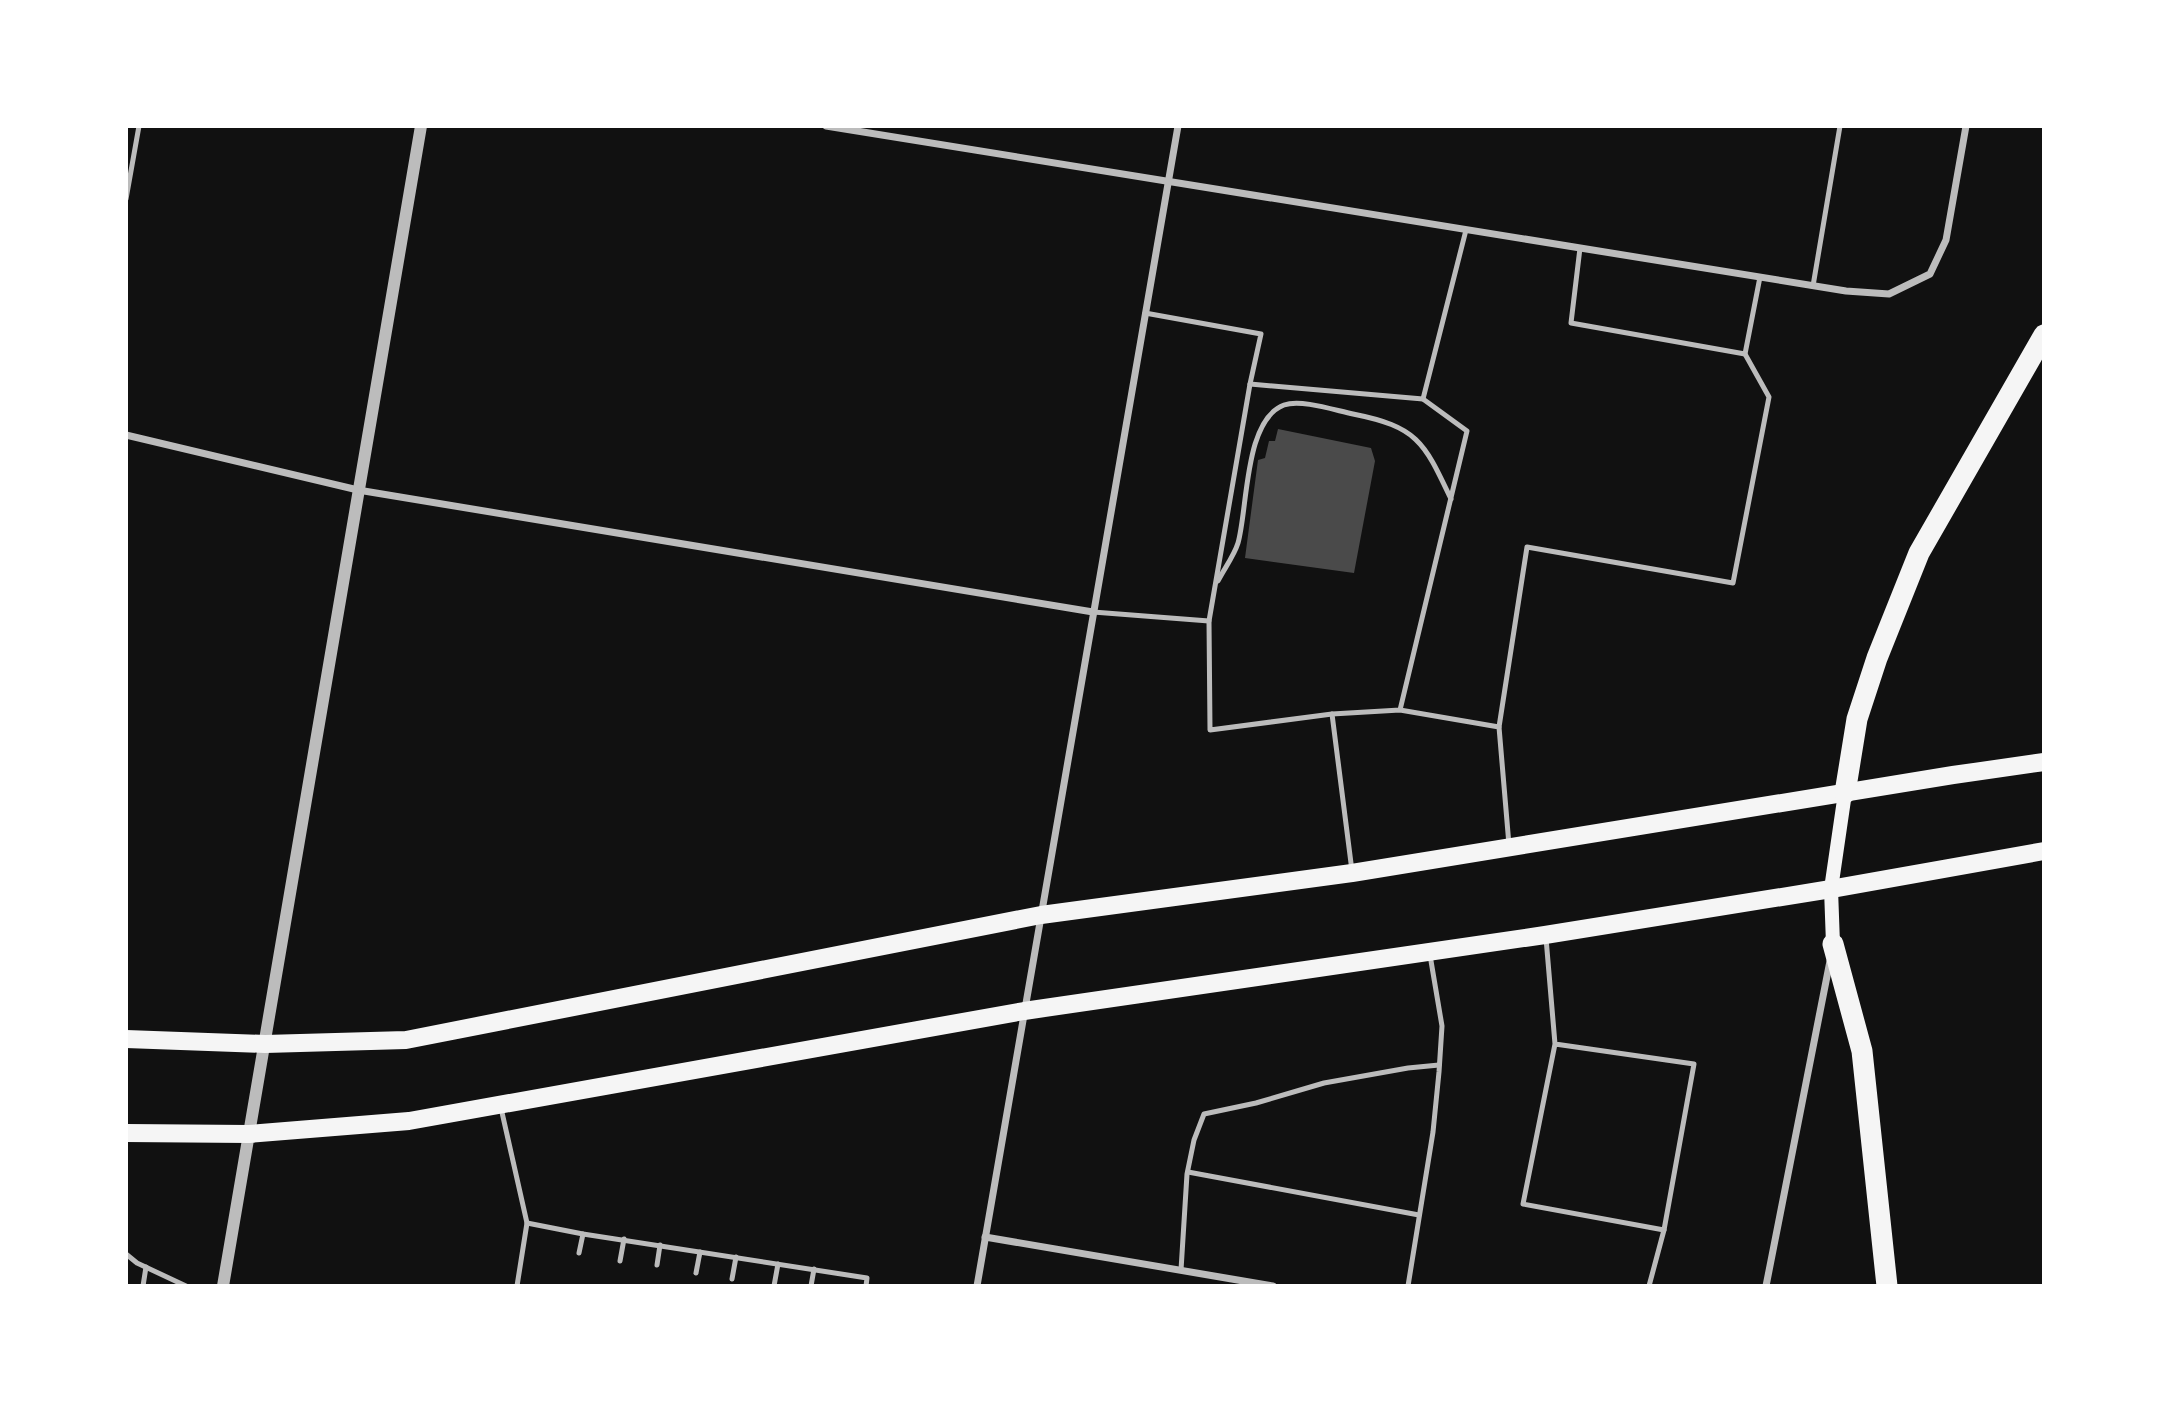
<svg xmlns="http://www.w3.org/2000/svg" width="2170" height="1412" font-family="Helvetica,sans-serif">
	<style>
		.building { fill: #4a4a4a }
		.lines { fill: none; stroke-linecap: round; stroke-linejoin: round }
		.service { stroke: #bcbcbc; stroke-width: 5 }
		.minor { stroke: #bcbcbc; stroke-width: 7 }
		.tertiary { stroke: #bcbcbc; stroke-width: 12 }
		.secondary { stroke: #f5f5f5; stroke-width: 14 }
		.primary { stroke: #f5f5f5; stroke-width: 18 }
		.motorway { stroke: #f5f5f5; stroke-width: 21 }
	</style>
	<rect width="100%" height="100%" fill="#111"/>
	<path class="building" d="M1278,429L1371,448L1375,461L1354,573L1245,558L1258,460L1265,458L1269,441H1275Z"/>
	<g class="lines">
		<g class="service">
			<path d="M126,199L139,126"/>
			<path d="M1580,248L1571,323L1745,354"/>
			<path d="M1813,286L1840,126"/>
			<path d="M1145,313L1261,334L1250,384"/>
			<path d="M1423,399L1466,230"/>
			<path d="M1218,581C1224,569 1234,556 1238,543C1248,508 1244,420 1284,405C1301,399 1334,410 1353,414C1418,427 1424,442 1451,499"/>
			<path d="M1093,612L1209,621"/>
			<path d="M1400,710L1467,431L1423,399L1250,384L1209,621L1210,730L1332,714L1400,710L1499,727L1509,845"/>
			<path d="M1332,714L1352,871"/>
			<path d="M1499,727L1527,547L1733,583L1769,397L1745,354L1760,277"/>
			<path d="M1546,938L1555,1044L1523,1204L1664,1230L1694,1064L1555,1044"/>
			<path d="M501,1108L527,1223L517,1286"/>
			<path d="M1188,1172L1419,1215"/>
			<path d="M527,1223L583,1234L867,1278L866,1286"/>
			<path d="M579,1253L583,1234"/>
			<path d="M126,1254L137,1263L186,1286"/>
			<path d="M620,1261L624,1239"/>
			<path d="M657,1265L660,1245"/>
			<path d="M1181,1270L1187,1174L1194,1140L1204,1114L1256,1103L1324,1083L1408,1068L1439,1065"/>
			<path d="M696,1273L700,1252"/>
			<path d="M732,1279L736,1257"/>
			<path d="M143,1286L146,1267"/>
			<path d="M774,1286L778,1264"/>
			<path d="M811,1286L814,1269"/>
			<path d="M1408,1286L1433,1132L1439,1072L1442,1026L1430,955"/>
			<path d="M1649,1286L1664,1230"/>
		</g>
		<g class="minor">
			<path d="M826,126L1846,291L1889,294L1930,274L1946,240L1966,126"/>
			<path d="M126,435L358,490L1093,612"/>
			<path d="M985,1237L1273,1286"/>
			<path d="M977,1286L1178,126"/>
			<path d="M1766,1286L1830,961"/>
		</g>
		<path class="tertiary" d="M223,1286L421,126"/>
		<path class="secondary" d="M1833,944L1831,889L1845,793"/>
		<g class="primary">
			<path d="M126,1039L265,1044L406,1040L1041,915L1352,873L1953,775L2044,762"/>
			<path d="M126,1133L249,1134L409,1121L1024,1011L1545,935L1831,889L2044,851"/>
		</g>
		<g class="motorway">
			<path d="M1845,793L1857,719L1877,658L1919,553L2044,335"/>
			<path d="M1833,944L1862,1051L1887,1286"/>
		</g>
	</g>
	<rect width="2170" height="1412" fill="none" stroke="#ffffff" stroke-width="256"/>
</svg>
